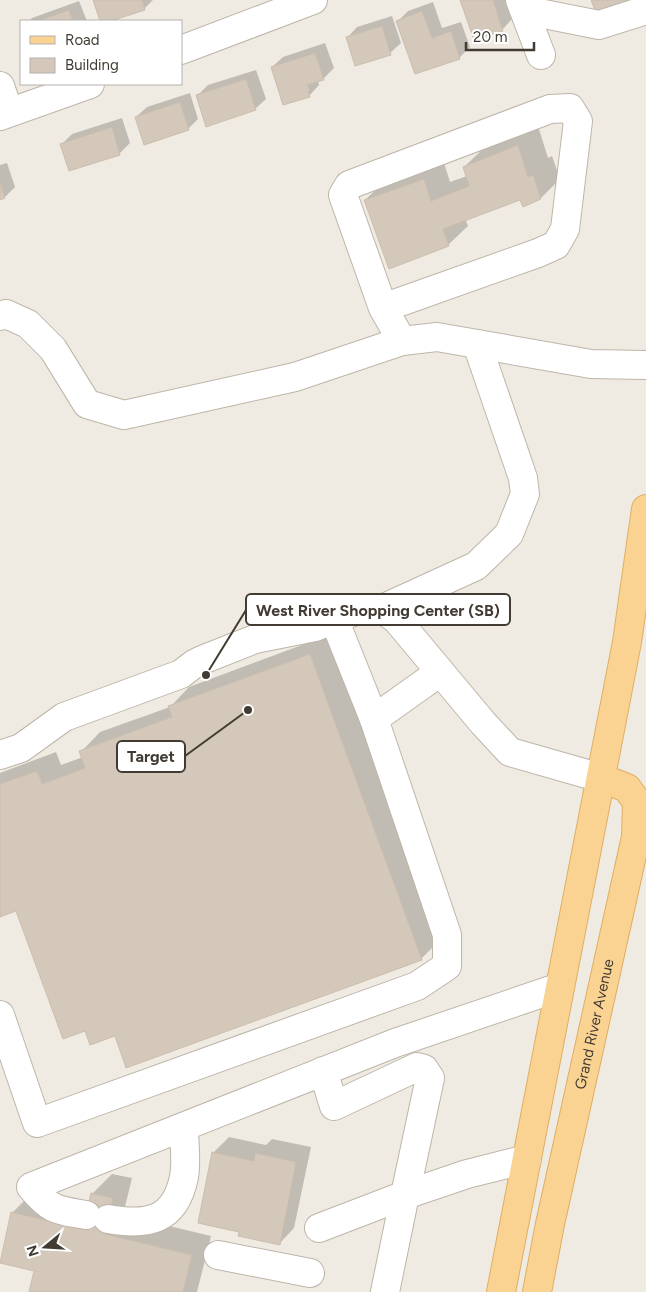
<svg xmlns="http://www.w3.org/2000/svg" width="646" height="1292" font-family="Figtree,sans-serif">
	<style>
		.shadow { fill: #0003; fill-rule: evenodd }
		.building { fill: #d4c8bb; stroke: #ccbdac }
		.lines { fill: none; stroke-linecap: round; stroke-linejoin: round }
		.minor-casing { stroke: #beb5a9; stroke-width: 30 }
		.major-casing { stroke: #deae63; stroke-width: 30 }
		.minor { stroke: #fff; stroke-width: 28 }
		.major { stroke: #fad392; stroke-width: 28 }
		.labels { text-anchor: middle; stroke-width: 4.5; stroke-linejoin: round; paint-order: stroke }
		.street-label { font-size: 15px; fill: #423b33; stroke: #fff }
		.leader { fill: none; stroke: #423b33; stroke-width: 2 }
		.callout-dot { fill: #423b33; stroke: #fff; stroke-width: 2 }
		.callout { fill: #fff; stroke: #423b33; stroke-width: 2 }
		.callout-label { font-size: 16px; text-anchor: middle; font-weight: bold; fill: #423b33 }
	</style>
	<rect width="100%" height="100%" fill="#f0ebe2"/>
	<g class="shadow">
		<path d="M94,0H153L144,9L107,21H101Z"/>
		<path d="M462,0H506L512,19L502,30Z"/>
		<path d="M79,1L87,21H29L32,18Z"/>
		<path d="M433,2L442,28L461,22L470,47L460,57L416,73L398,21L408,11Z"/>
		<path d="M392,16L401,43L390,53L347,38L357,27Z"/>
		<path d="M325,43L334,68L323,79L318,80L319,85L309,96L272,67L283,57ZM305,79L309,91H307Z"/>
		<path d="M256,70L266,99L255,109L197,96L208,85Z"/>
		<path d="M190,93L198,119L188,129L136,117L147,107Z"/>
		<path d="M122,118L130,143L120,153L70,170L62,144L72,134Z"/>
		<path d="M538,126L548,158L552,156L560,179L541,198H520L465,219L468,226L448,245L365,200L385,181L443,160L450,182L467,176L464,167L484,148Z"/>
		<path d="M7,163L15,187L5,197L0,199V165Z"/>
		<path d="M329,635L441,939L421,959L116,1035L86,1029L17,910L0,916V773L56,752L61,765L83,757L81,752L100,732L170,707L189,687Z"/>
		<path d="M229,1137L266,1145L272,1139L311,1147L294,1228L279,1244L214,1152Z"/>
		<path d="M112,1174L132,1178L123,1215L211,1236L197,1292H30L35,1270L12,1213L32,1193L89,1207L93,1193Z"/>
	</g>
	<g class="building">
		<path d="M93,0H142L145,10L111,21H100Z"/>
		<path d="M460,0H493L503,31L474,40Z"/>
		<path d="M591,0H629L596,13Z"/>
		<path d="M69,10L73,21H38Z"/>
		<path d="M422,11L432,38L451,31L460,59L415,74L396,21Z"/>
		<path d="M382,26L391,55L355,66L346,37Z"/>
		<path d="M315,53L324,80L306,85L310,97L283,105L271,67Z"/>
		<path d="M246,79L256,110L206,127L196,95Z"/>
		<path d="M180,102L189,130L144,145L135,117Z"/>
		<path d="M112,127L120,155L69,171L60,144Z"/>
		<path d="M518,145L528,177L533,175L541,199L523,207L520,200L443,229L449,246L389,269L364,200L424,179L431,201L469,186L463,167Z"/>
		<path d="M0,183L5,198L0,200Z"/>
		<path d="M310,654L422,960L126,1068L115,1036L90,1045L85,1031L63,1039L16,911L0,917V784L37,771L42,784L85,768L79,751L172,717L168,706Z"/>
		<path d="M212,1152L254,1161L255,1153L296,1162L280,1245L238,1236L239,1232L198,1223Z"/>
		<path d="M91,1193L113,1198L105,1234L192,1255L183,1292H29L34,1271L0,1263L11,1212L83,1229Z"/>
	</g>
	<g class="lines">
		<defs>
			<g id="minor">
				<path d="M520,0L541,55"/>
				<path d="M524,10L599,25L646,10"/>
				<path d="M181,50L313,0"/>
				<path d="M0,86L9,112"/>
				<path d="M0,116L90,84"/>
				<path d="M383,308L538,253L556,245L565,229L578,121L570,108L550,109L349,185L343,195L383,308L402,341"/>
				<path d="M0,316L6,314L28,324L53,349L87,404L124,415L295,377L402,341L437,337L591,364L646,365"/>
				<path d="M382,609L476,566L509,534L525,494L523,478L477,344"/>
				<path d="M334,619L374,719"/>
				<path d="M0,755L21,748L64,717L181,674L194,664L202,660L255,639L315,627L363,608L382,609L397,620L483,723L510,752L601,778"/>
				<path d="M0,1015L37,1123L417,986L447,966V935L374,719L440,672"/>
				<path d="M86,1215C57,1210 51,1211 31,1187L395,1043L560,987"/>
				<path d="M108,1219C148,1226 175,1221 184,1177C187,1162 184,1143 184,1127"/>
				<path d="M319,1228L405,1195L430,1078L424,1069L417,1067L334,1106L323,1071"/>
				<path d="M218,1255L310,1273"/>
				<path d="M385,1292L405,1195L467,1174L527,1159"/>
			</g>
			<g id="major">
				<path d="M501,1292L627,642L646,509"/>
				<path id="s1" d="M537,1292L550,1224L636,837L637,802L627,788L601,778"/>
			</g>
		</defs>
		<use href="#minor" class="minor-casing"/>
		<use href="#major" class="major-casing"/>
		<use href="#minor" class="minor"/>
		<use href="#major" class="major"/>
	</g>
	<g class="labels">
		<g class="street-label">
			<text dy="5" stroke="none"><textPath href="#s1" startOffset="274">Grand River Avenue</textPath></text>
		</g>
	</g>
	<path class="leader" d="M206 675L246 610M248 710L185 756"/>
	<g class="callout-dot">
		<circle cx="206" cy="675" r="5"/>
		<circle cx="248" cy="710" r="5"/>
	</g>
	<g class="callout">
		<rect x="246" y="594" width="264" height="31" rx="5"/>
		<rect x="117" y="741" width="68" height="31" rx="5"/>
	</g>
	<g class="callout-label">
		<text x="378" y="616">West River Shopping Center (SB)</text>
		<text x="151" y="762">Target</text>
	</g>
	<rect x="20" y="20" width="162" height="65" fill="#ffffff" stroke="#b3b1ad"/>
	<rect x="30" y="36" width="25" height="8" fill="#fad392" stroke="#b3b1ad"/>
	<text x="65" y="45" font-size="15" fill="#423b33">Road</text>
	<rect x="30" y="58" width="25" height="15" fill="#d4c8bb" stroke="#b3b1ad"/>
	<text x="65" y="70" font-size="15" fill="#423b33">Building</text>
	<g transform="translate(45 1247) rotate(252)" stroke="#ffffff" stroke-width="4" paint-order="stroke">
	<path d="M0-4L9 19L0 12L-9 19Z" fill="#423b33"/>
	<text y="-8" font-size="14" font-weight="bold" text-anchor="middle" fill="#423b33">N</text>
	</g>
	<path d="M466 42v8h68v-8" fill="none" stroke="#423b33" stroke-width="2.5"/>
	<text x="473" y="42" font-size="15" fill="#423b33" stroke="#ffffff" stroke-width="4" paint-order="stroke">20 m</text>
</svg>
